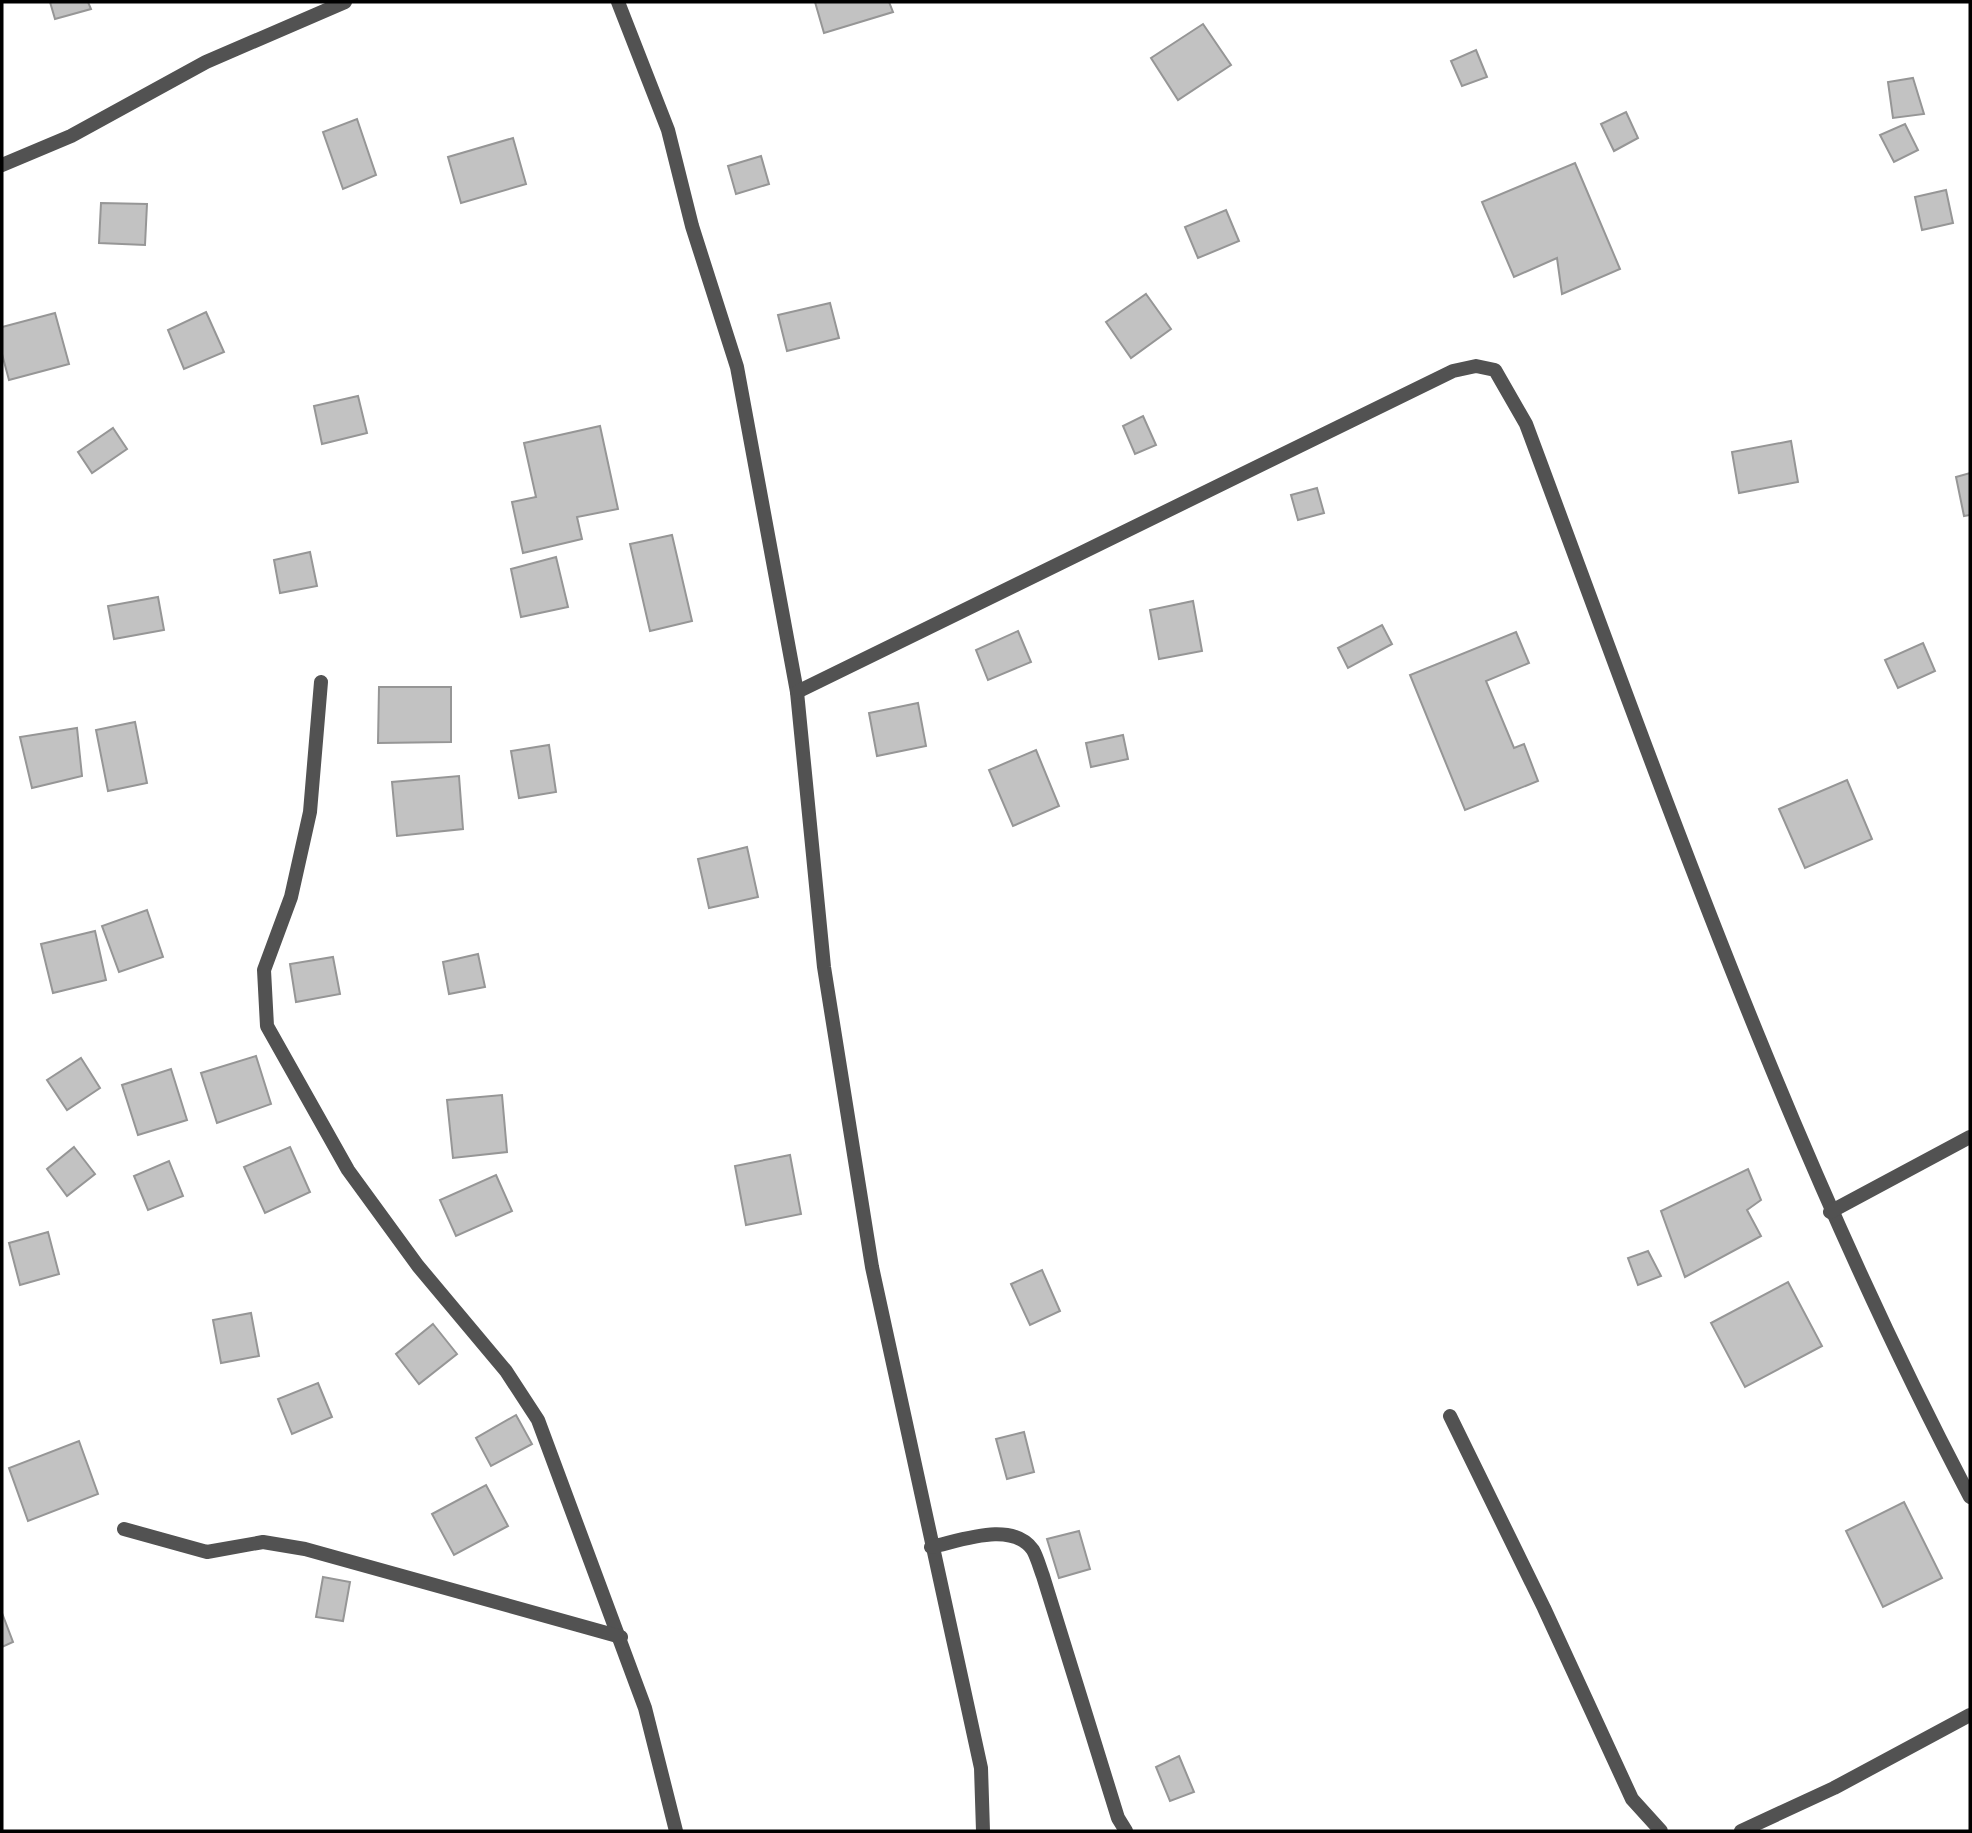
<svg xmlns="http://www.w3.org/2000/svg" width="1972" height="1833" font-family="'Varela Round',sans-serif">
	<style>
		.building { fill: #c2c2c2; stroke: #969696; stroke-width: 2 }
		.lines { fill: none; stroke-linecap: round; stroke-linejoin: round }
		.street { stroke: #525252; stroke-width: 14 }
	</style>
	<rect width="100%" height="100%" fill="#fff"/>
	<g class="building">
		<path d="M50,2H88L91,9L55,19Z"/>
		<path d="M815,2H889L893,12L824,33Z"/>
		<path d="M1203,24L1231,65L1178,100L1151,58Z"/>
		<path d="M1476,50L1487,77L1462,86L1451,61Z"/>
		<path d="M1913,78L1924,114L1893,118L1888,82Z"/>
		<path d="M1626,112L1638,138L1614,151L1601,124Z"/>
		<path d="M357,119L376,175L343,189L323,132Z"/>
		<path d="M1905,124L1918,150L1894,162L1880,135Z"/>
		<path d="M513,138L526,184L461,203L448,157Z"/>
		<path d="M761,156L769,184L736,194L728,166Z"/>
		<path d="M1575,163L1620,269L1562,294L1557,258L1514,277L1482,202Z"/>
		<path d="M1946,190L1953,223L1922,230L1915,197Z"/>
		<path d="M101,203L147,204L145,245L99,243Z"/>
		<path d="M1226,210L1239,241L1198,258L1185,227Z"/>
		<path d="M1146,294L1171,329L1131,358L1106,322Z"/>
		<path d="M830,303L839,338L787,351L778,315Z"/>
		<path d="M206,312L224,352L184,369L168,330Z"/>
		<path d="M55,313L69,364L9,380L2,354V327Z"/>
		<path d="M358,396L367,433L322,444L314,406Z"/>
		<path d="M1143,416L1156,445L1135,454L1123,426Z"/>
		<path d="M600,426L618,509L577,517L582,539L523,553L512,502L536,497L524,443Z"/>
		<path d="M113,428L127,449L92,473L78,452Z"/>
		<path d="M1791,441L1798,482L1739,493L1732,452Z"/>
		<path d="M1970,473V515L1964,516L1956,477Z"/>
		<path d="M1317,488L1324,513L1298,520L1291,495Z"/>
		<path d="M672,535L692,621L650,631L630,544Z"/>
		<path d="M310,552L317,586L280,593L274,560Z"/>
		<path d="M556,557L568,607L521,617L511,569Z"/>
		<path d="M158,597L164,630L114,639L108,606Z"/>
		<path d="M1193,601L1202,651L1159,659L1150,610Z"/>
		<path d="M1382,625L1392,644L1348,668L1338,648Z"/>
		<path d="M1018,631L1031,662L988,680L976,650Z"/>
		<path d="M1516,632L1529,663L1486,681L1514,748L1524,744L1538,781L1465,810L1410,675Z"/>
		<path d="M1923,643L1935,671L1898,688L1885,660Z"/>
		<path d="M379,687H451V742L378,743Z"/>
		<path d="M918,703L926,746L877,756L869,713Z"/>
		<path d="M135,722L147,783L108,791L96,730Z"/>
		<path d="M77,728L82,776L32,788L20,737Z"/>
		<path d="M1123,735L1128,759L1091,767L1086,743Z"/>
		<path d="M549,745L556,792L519,798L511,751Z"/>
		<path d="M1036,750L1059,806L1013,826L989,770Z"/>
		<path d="M459,776L463,829L397,836L392,782Z"/>
		<path d="M1847,780L1872,839L1805,868L1779,809Z"/>
		<path d="M747,847L758,897L709,908L698,859Z"/>
		<path d="M147,910L163,957L119,972L102,926Z"/>
		<path d="M95,931L106,980L53,993L41,944Z"/>
		<path d="M478,954L485,987L449,994L443,962Z"/>
		<path d="M333,957L340,994L296,1002L290,964Z"/>
		<path d="M256,1056L271,1104L217,1123L201,1073Z"/>
		<path d="M81,1058L100,1088L67,1110L47,1080Z"/>
		<path d="M171,1069L187,1120L138,1135L122,1085Z"/>
		<path d="M502,1095L507,1152L453,1158L447,1100Z"/>
		<path d="M74,1147L95,1174L67,1196L47,1169Z"/>
		<path d="M290,1147L310,1192L265,1213L244,1167Z"/>
		<path d="M790,1155L801,1214L746,1225L735,1166Z"/>
		<path d="M169,1161L183,1196L148,1210L134,1176Z"/>
		<path d="M1748,1169L1761,1200L1747,1210L1761,1236L1685,1277L1661,1211Z"/>
		<path d="M496,1175L512,1211L456,1236L440,1200Z"/>
		<path d="M48,1232L59,1274L20,1285L9,1243Z"/>
		<path d="M1648,1251L1661,1276L1638,1285L1628,1258Z"/>
		<path d="M1042,1270L1060,1311L1030,1325L1011,1284Z"/>
		<path d="M1788,1282L1822,1346L1745,1387L1711,1323Z"/>
		<path d="M251,1313L259,1356L221,1363L213,1320Z"/>
		<path d="M433,1324L457,1354L419,1384L396,1354Z"/>
		<path d="M318,1383L332,1417L292,1434L278,1399Z"/>
		<path d="M516,1415L532,1444L491,1466L476,1438Z"/>
		<path d="M1024,1432L1034,1472L1007,1479L996,1439Z"/>
		<path d="M79,1441L98,1494L28,1521L9,1468Z"/>
		<path d="M486,1485L508,1526L454,1555L432,1514Z"/>
		<path d="M1904,1502L1942,1578L1883,1607L1846,1531Z"/>
		<path d="M1079,1531L1090,1569L1059,1578L1047,1539Z"/>
		<path d="M323,1577L350,1582L343,1621L316,1617Z"/>
		<path d="M2,1613L13,1642L2,1647Z"/>
		<path d="M1179,1756L1194,1792L1170,1801L1156,1767Z"/>
	</g>
	<g class="lines">
		<g class="street">
			<path d="M618,2L668,130L692,226L737,367L797,692L824,967L872,1267L981,1768L983,1831"/>
			<path d="M2,165L71,136L206,62L345,2"/>
			<path d="M321,682L310,812L291,897L264,970L267,1026L348,1170L418,1266L506,1371L538,1420L645,1708L676,1831"/>
			<path d="M797,692L1453,371L1476,366L1495,370L1526,424C1661,786 1789,1154 1970,1497"/>
			<path d="M1830,1212L1970,1137"/>
			<path d="M1450,1416L1544,1608L1632,1799L1661,1831"/>
			<path d="M124,1529L207,1552L263,1542L305,1549L621,1637"/>
			<path d="M931,1547C960,1541 1012,1520 1033,1550C1037,1557 1040,1568 1043,1576L1118,1818L1126,1831"/>
			<path d="M1741,1831L1834,1788L1970,1715"/>
		</g>
	</g>
	<rect width="1972" height="1833" fill="none" stroke="#000000" stroke-width="7"/>
</svg>
